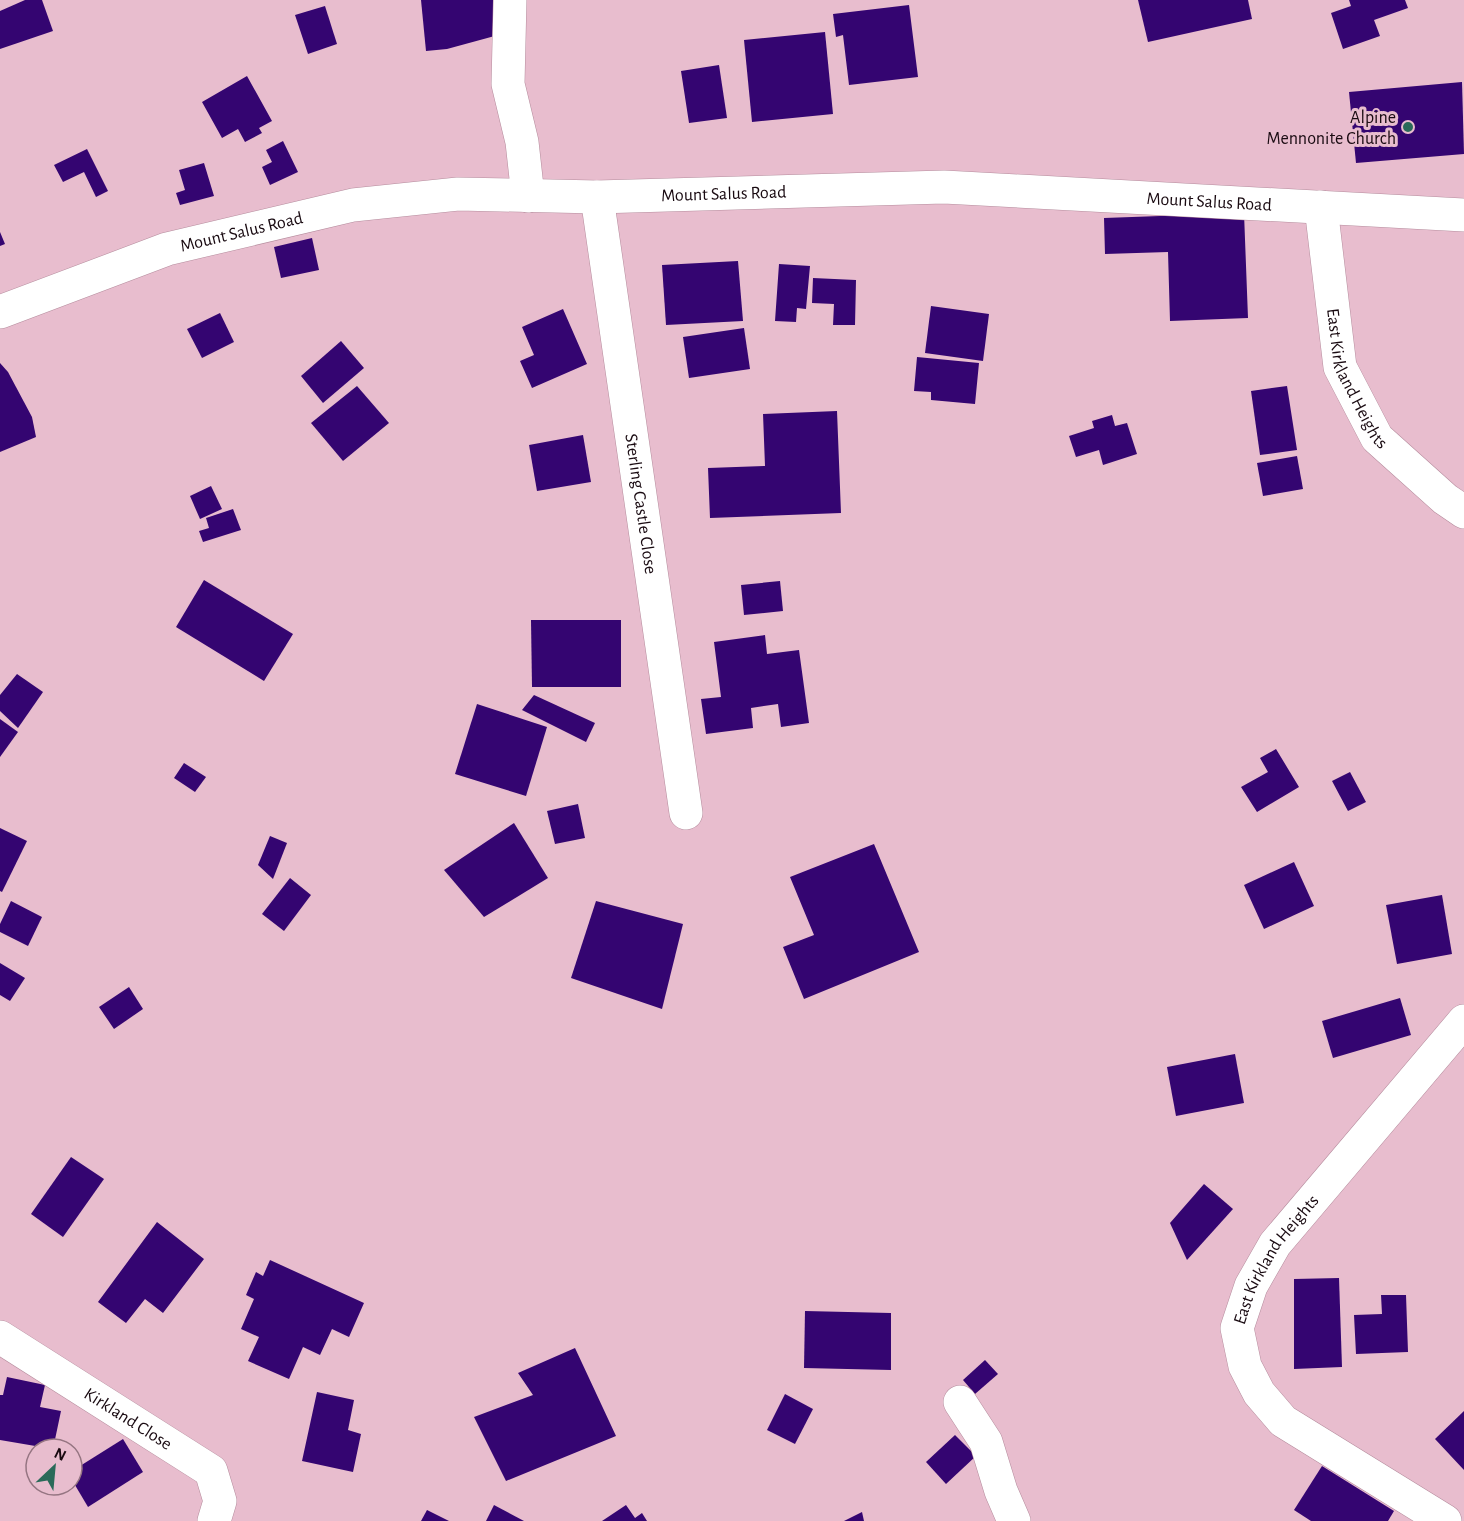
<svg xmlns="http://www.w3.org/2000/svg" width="1464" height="1521" font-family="'Alegreya Sans',sans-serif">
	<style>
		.building { fill: #340571 }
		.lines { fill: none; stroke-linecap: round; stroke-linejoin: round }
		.minor-casing { stroke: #b58c9d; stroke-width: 34 }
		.minor { stroke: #fff; stroke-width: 33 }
		.poi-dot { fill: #2a6a59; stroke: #e8bdce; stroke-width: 2 }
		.labels { text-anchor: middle; stroke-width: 6; stroke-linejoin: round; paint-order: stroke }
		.poi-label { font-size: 18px; fill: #190a11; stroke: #e8bdce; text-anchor: end }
		.street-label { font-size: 18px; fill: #190a11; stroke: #e8bdce }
	</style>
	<rect width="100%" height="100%" fill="#e8bdce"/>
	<g class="building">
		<path d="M25,0H42L53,31L0,49V11Z"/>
		<path d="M421,0H497L502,34L447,49L426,51Z"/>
		<path d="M1138,0H1248L1252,19L1148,42Z"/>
		<path d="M1349,0H1405L1408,8L1374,20L1380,36L1343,49L1331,13L1351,6Z"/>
		<path d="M909,5L918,77L849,85L843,35L836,37L833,14Z"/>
		<path d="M325,6L337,44L308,54L295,15Z"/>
		<path d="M825,32L833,114L752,122L744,40Z"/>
		<path d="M719,65L727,118L689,123L681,71Z"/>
		<path d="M247,76L272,121L259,128L262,133L245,142L238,129L222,138L202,102Z"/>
		<path d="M1462,82L1464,154L1356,163L1349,92Z"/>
		<path d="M283,141L298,172L270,185L262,167L272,162L266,150Z"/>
		<path d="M87,149L108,191L96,197L84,172L63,182L54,165Z"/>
		<path d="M204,163L214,196L180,205L176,193L185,190L179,170Z"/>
		<path d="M1244,213L1248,318L1170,321L1168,252L1105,254L1104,218Z"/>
		<path d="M0,232L5,244L0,246Z"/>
		<path d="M312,238L319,270L281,278L274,247Z"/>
		<path d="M738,261L743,321L666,325L662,265Z"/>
		<path d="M779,264L810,266L806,309L797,308L796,322L775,321Z"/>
		<path d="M813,278L856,280L855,325H833L834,304L812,303Z"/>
		<path d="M931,306L989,314L983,361L925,353Z"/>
		<path d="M563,309L587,364L532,388L520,361L534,355L522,327Z"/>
		<path d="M220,313L234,342L202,358L187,329Z"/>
		<path d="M744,328L750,369L689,378L683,337Z"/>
		<path d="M341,341L364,368L323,403L301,376Z"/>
		<path d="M917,357L979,363L975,404L931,400V392L914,391Z"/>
		<path d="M0,363L8,372L32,417L36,437L0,452Z"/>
		<path d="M357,386L389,423L343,461L311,423Z"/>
		<path d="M1287,386L1297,450L1260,455L1251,391Z"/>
		<path d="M837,411L841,513L710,518L708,468L765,466L763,414Z"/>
		<path d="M1112,415L1115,426L1127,423L1137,454L1103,465L1099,450L1076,457L1069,436L1094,428L1092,421Z"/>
		<path d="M583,435L591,482L537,491L529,445Z"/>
		<path d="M1297,456L1303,489L1263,496L1257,463Z"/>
		<path d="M211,486L222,509L200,519L190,496Z"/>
		<path d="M233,509L241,530L203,542L199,531L209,528L206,518Z"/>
		<path d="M204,580L293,634L264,681L176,627Z"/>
		<path d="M780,581L783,611L744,615L741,585Z"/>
		<path d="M531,620H621V687H532Z"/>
		<path d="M765,635L767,654L799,650L809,723L781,727L778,704L751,708L753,728L706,734L701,699L721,697L714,642Z"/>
		<path d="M17,674L43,692L18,728L0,711V695Z"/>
		<path d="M534,695L595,723L586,742L522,710Z"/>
		<path d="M477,704L547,727L526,796L455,774Z"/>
		<path d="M0,719L18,732L0,757Z"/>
		<path d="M1276,749L1299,787L1257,812L1241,787L1268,772L1260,758Z"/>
		<path d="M184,763L206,777L195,792L174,778Z"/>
		<path d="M1350,772L1366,802L1348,811L1332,781Z"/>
		<path d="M578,804L585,838L555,844L547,811Z"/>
		<path d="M514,823L548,878L484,917L444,870Z"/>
		<path d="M0,828L27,841L2,892L0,891Z"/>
		<path d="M270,836L287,843L273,879L258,865Z"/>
		<path d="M874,844L919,952L804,999L783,947L814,935L790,877Z"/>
		<path d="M1294,862L1314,906L1264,929L1244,885Z"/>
		<path d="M290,878L311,895L284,931L262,914Z"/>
		<path d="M1442,895L1452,954L1397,964L1386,905Z"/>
		<path d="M11,901L42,917L28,946L0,932V924Z"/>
		<path d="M596,901L683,924L662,1009L571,978Z"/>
		<path d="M0,963L25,978L10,1001L0,995Z"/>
		<path d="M129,987L143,1009L114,1029L99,1007Z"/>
		<path d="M1400,998L1411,1035L1333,1058L1322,1021Z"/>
		<path d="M1235,1054L1244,1103L1176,1116L1167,1067Z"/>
		<path d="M71,1157L104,1179L63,1237L31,1214Z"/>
		<path d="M1204,1184L1233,1209L1187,1260L1170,1223Z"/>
		<path d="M157,1222L204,1259L163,1313L145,1299L126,1323L98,1302Z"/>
		<path d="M270,1260L364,1303L349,1337L332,1329L320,1355L303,1347L289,1379L248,1361L259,1337L241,1329L254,1299L246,1295L256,1272L263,1276Z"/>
		<path d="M1339,1278L1342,1367L1294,1369V1279Z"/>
		<path d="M1381,1295H1406L1408,1352L1356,1354L1354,1315L1382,1314Z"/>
		<path d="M805,1311L891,1313V1370L804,1368Z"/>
		<path d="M575,1348L616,1436L506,1481L474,1417L533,1395L518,1373Z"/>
		<path d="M985,1360L998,1374L975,1394L963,1380Z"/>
		<path d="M7,1377L45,1385L40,1407L61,1411L53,1449L0,1440V1395H3Z"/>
		<path d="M317,1392L354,1400L348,1430L361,1434L353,1472L302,1461Z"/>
		<path d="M785,1394L813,1409L795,1444L767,1430Z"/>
		<path d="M1464,1411V1470L1435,1439Z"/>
		<path d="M955,1435L976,1456L946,1484L926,1462Z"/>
		<path d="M123,1439L143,1472L88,1507L72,1480V1471Z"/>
		<path d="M1322,1466L1394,1511L1388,1521H1311L1294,1510Z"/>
		<path d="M494,1505L524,1521H486Z"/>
		<path d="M626,1505L635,1518L642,1513L647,1521H602Z"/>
		<path d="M427,1510L449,1521H421Z"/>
		<path d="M862,1512L864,1521H844Z"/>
	</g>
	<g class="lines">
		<defs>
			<g id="minor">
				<path d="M510,0L508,84L522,142L528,196"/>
				<path id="s1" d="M597,197L686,813"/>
				<path id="s2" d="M1321,207L1340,367L1377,438L1445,499L1464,512"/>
				<path id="s3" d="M0,312L167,249L353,205L458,194L597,197L944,187L1464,215"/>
				<path id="s4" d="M0,1337L211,1471L220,1501L214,1521"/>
				<path d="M960,1402L986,1442L1001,1491L1014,1521"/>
				<path id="s5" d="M1445,1521L1283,1421L1259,1393L1245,1366L1237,1328L1251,1286L1275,1244L1464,1021"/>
			</g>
		</defs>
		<use href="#minor" class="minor-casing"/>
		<use href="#minor" class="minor"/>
	</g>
	<circle class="poi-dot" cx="1408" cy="127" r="6"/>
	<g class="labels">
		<g class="poi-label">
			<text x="1396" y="123">Alpine<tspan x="1396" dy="21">Mennonite Church</tspan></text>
		</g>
		<g class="street-label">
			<text dy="6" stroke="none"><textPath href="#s3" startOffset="741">Mount Salus Road</textPath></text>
			<text dy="6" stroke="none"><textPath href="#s3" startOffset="1227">Mount Salus Road</textPath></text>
			<text dy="6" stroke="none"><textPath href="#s3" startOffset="255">Mount Salus Road</textPath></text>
			<text dy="6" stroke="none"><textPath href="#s2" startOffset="177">East Kirkland Heights</textPath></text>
			<text dy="6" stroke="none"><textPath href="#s1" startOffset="310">Sterling Castle Close</textPath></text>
			<text dy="6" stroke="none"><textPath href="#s5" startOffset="376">East Kirkland Heights</textPath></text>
			<text dy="6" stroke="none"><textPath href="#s4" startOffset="152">Kirkland Close</textPath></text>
		</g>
	</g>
	<g transform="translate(54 1467) rotate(26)"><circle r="28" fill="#e8bdce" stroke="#957582" stroke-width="1.5"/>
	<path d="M0-4.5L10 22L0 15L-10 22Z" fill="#2a6a59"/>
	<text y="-9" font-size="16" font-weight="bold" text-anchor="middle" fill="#190a11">N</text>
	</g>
</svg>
